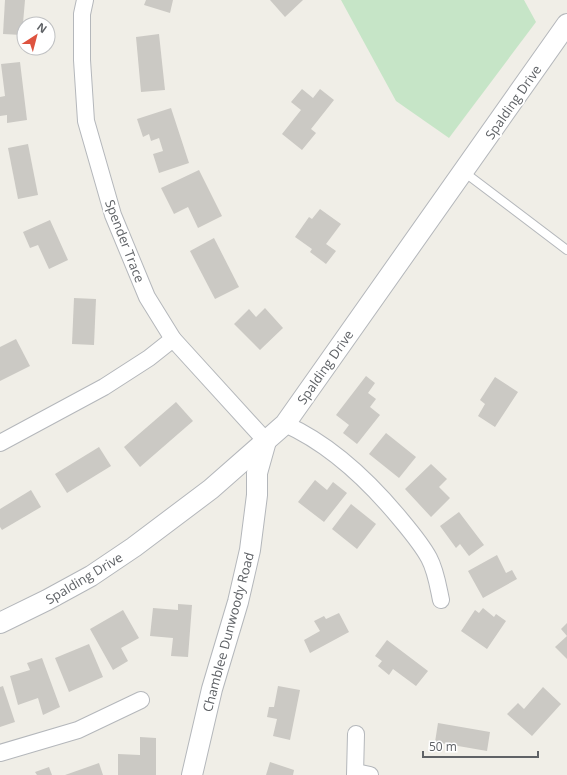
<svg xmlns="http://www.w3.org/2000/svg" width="567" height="775" font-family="'Open Sans',sans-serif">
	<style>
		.green { fill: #c6e5c7 }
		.building { fill: #cbc9c4 }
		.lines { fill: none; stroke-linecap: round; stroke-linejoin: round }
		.service-casing { stroke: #b4b7bb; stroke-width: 10 }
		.minor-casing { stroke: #b4b7bb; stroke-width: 18 }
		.tertiary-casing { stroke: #b4b7bb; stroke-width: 22 }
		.service { stroke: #fff; stroke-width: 8 }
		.minor { stroke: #fff; stroke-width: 16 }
		.tertiary { stroke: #fff; stroke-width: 20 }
		.labels { text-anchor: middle; stroke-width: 4; stroke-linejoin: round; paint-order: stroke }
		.street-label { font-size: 13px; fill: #5f6266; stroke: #fff }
	</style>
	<rect width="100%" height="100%" fill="#f0eee7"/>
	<path class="green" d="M341,0H524L536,22L449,138L396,101Z"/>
	<g class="building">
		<path d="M5,0H25L22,35L3,34Z"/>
		<path d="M146,0H173L170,13L144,5Z"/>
		<path d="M270,0H303L285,17Z"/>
		<path d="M159,34L165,90L141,92L136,37Z"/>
		<path d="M20,62L27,120L7,123V115L0,116V97L5,96L1,64Z"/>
		<path d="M302,89L313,98L320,89L334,100L311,129L316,133L302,150L282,134L301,110L291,102Z"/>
		<path d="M171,108L189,163L159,173L153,154L163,151L159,138L151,141L149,134L143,137L137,119Z"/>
		<path d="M28,144L38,195L18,199L8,148Z"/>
		<path d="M199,170L222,216L198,228L188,207L174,214L161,188Z"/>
		<path d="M320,209L341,224L326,244L336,251L326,264L310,252L312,249L295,237L309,217L312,219Z"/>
		<path d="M50,220L68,260L49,269L38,245L30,248L23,232Z"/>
		<path d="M214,238L239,287L215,299L190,251Z"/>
		<path d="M74,298L96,299L94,345L72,344Z"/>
		<path d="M265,308L283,328L260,350L234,324L249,309L256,317Z"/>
		<path d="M16,339L30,366L0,381V347Z"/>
		<path d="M366,376L375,383L368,393L376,399L370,407L380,415L357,444L343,433L349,425L336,415Z"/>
		<path d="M495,377L518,392L495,427L478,416L485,404L480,400Z"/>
		<path d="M176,402L193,421L140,467L124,447Z"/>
		<path d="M386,433L416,457L399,478L369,454Z"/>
		<path d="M99,447L111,466L67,493L55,474Z"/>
		<path d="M431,464L447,479L439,487L450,498L431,517L405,489Z"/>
		<path d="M315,480L327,490L333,482L347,493L324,522L298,502Z"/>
		<path d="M31,490L41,507L2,530L0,527V509Z"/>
		<path d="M351,504L376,524L357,549L332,529Z"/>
		<path d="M459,512L484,545L469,556L460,544L456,548L440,526Z"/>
		<path d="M497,555L506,573L512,570L517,579L483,598L468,571Z"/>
		<path d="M178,604L192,605L188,657L171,656L173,638L150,636L153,608L178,610Z"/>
		<path d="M483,608L494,617L496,614L506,621L487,649L461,631L475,610L479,613Z"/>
		<path d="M123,610L139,638L121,648L128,661L113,670L90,629Z"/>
		<path d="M339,613L349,632L310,653L304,640L320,631L314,621L324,616L326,619Z"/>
		<path d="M567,623V636L561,629Z"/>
		<path d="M567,636V659L555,647Z"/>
		<path d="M387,640L428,671L416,686L393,669L389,675L378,666L382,661L375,656Z"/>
		<path d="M89,644L103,677L69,692L55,658Z"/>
		<path d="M42,658L60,707L43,715L38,698L18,705L10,676L30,670L27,663Z"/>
		<path d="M3,686L15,722L0,727V687Z"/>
		<path d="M278,686L300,690L290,740L273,736L277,719L267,717L269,707H274Z"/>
		<path d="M543,687L561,704L532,736L507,714L518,703L524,709Z"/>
		<path d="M438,723L490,732L487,751L435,742Z"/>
		<path d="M140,737L156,738V775H118V754L140,755Z"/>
		<path d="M270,762L294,770L293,775H266Z"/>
		<path d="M99,763L103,775H65Z"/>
		<path d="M49,767L52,775H37L35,772Z"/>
	</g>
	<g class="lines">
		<defs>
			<path id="service" d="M464,172L567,250"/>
			<g id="minor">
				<path d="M85,0L82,14V60L86,121L113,215L147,297L173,339L266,441"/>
				<path d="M285,424C332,445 370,482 402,521C412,533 422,545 429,558C436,571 438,586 441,600"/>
				<path d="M0,443L104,387L149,358L173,339"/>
				<path d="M0,753L78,730L141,700"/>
				<path d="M356,772L370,775"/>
				<path d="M355,775L356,734"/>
			</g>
			<g id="tertiary">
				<path d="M0,623L47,600L91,576L134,547L211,489L285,424L567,24"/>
				<path d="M192,775L212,689L238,602L250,550L257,495V473L266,441"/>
			</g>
		</defs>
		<use href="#service" class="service-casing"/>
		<use href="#minor" class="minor-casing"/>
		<use href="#tertiary" class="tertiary-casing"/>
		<use href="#service" class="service"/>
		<use href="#minor" class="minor"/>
		<use href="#tertiary" class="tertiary"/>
	</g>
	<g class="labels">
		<g class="street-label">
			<text transform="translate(513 102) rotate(-55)" y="5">Spalding Drive</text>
			<text transform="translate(125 241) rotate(69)" y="5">Spender Trace</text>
			<text transform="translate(325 367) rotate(-55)" y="5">Spalding Drive</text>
			<text transform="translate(84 578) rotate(-31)" y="5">Spalding Drive</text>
			<text transform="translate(228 632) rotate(-75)" y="5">Chamblee Dunwoody Road</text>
		</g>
	</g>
	<g transform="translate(36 36) rotate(36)"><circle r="19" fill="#ffffff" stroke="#bfc0c2"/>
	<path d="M0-3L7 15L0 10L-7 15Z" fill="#de533f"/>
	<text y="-6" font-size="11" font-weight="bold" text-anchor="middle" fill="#5f6266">N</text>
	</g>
	<path d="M423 751v6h115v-6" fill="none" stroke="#5f6266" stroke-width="2"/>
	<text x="429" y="751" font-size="12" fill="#5f6266" stroke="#ffffff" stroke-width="3" paint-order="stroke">50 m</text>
</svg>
